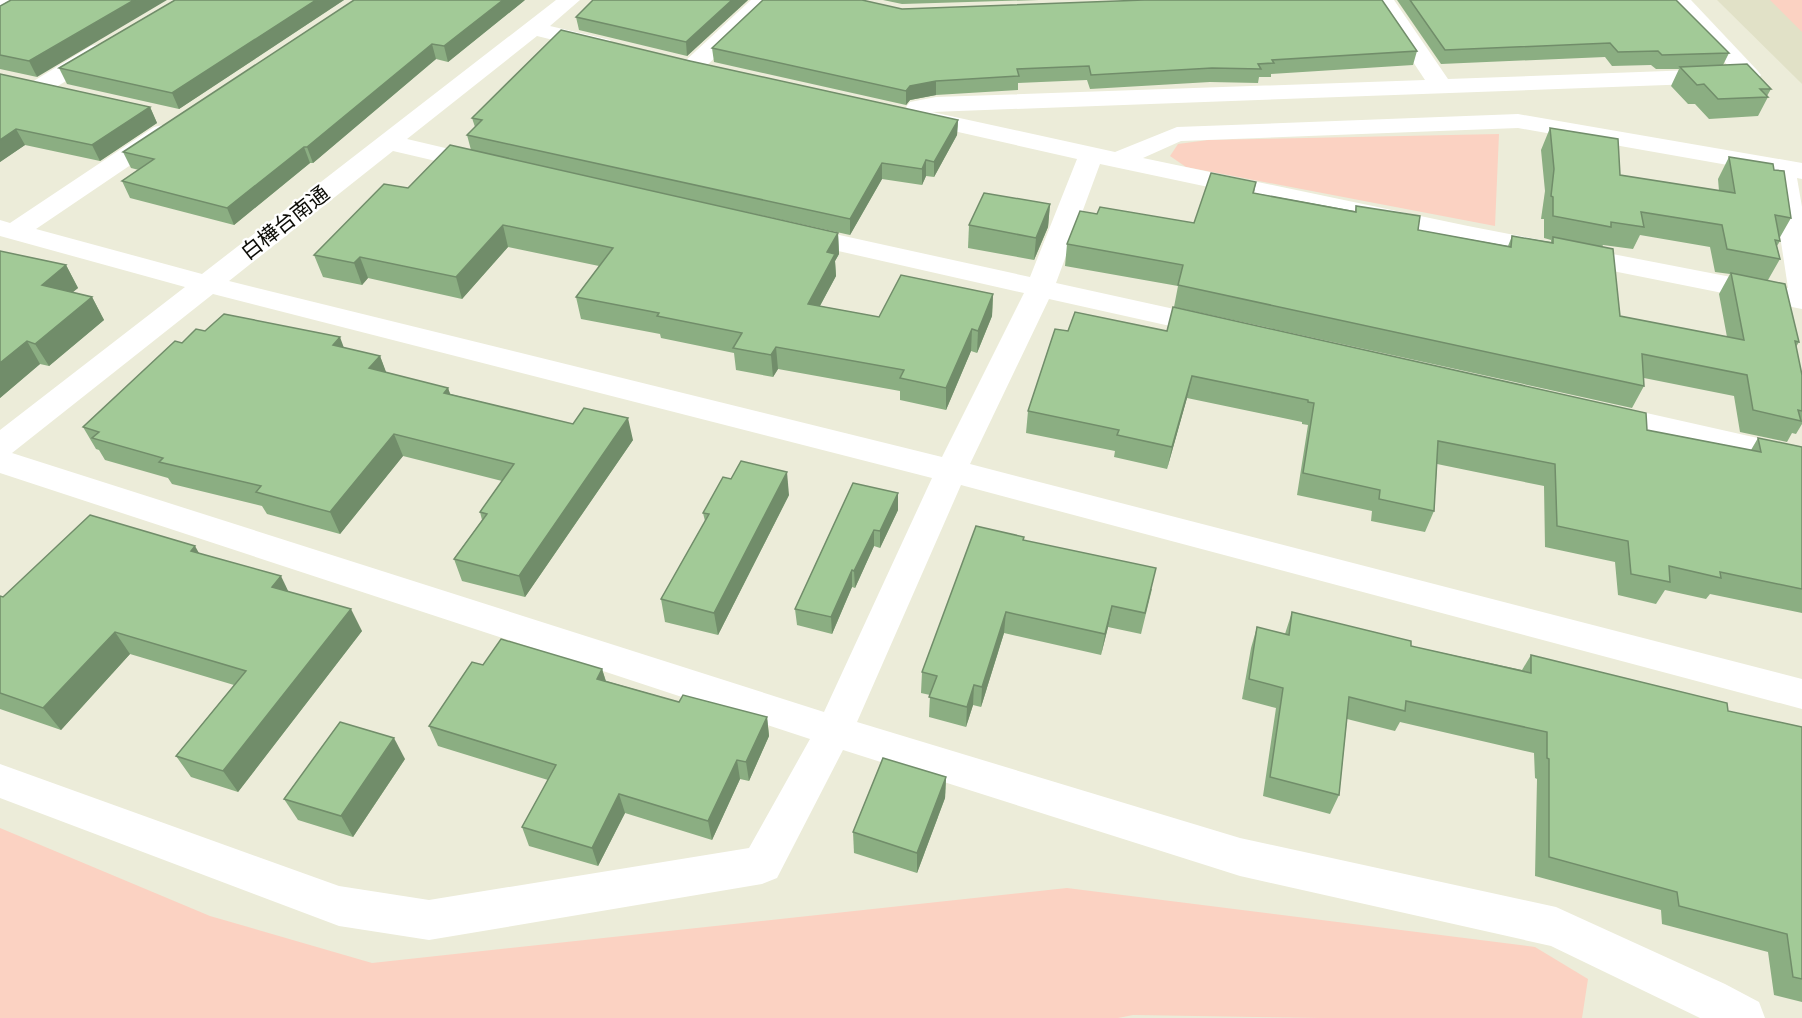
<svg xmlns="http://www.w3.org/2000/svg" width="1802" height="1018" font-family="Montserrat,'Noto Sans JP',sans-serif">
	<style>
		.built { fill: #e1e1c7 }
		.green { fill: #fbd2c2 }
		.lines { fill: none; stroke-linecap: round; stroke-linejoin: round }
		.street { fill: #fff; fill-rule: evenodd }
		.wall { fill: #8bae82; fill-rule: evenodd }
		.shaded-wall { fill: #718d6a }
		.building { fill: #a2ca97; stroke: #718d6a; stroke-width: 1.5 }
		.labels { text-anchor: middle; stroke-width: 4.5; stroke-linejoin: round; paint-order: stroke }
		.street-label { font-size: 21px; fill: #0c0c06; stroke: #fff }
	</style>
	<rect width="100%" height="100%" fill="#ececd9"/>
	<path class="built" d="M1717,0H1802V84Z"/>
	<g class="green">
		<path d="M1770,0H1802V32Z"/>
		<path d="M1499,134L1495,226L1186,167L1170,156L1178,144L1208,140Z"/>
		<path d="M0,828L210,916L372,963L1067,888L1535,947L1588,979L1582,1018H1321L1133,1015L1118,1018H0Z"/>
	</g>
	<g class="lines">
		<g class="street">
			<path d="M0,0H19L16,5L0,10Z"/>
			<path d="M556,0H580L550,26L610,40L613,45L610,50L602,52L537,36L407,139L492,159L496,164L492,169L483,172L393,151L229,281L942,457L1024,293L794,241L785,239L781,233L785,227L794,225L1030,277L1077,159L905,120L901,115L908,109L906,107L910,102L936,97L1425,80L1372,0H1394L1448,79L1721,69L1729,71L1733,76L1729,81L1721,83L932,112L1115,152L1177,127L1518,114L1802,163V179L1797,178L1802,207V309L1468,242L1100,164L1056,283L1215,318L1225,320L1229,327L1225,334L1215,336L1049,299L970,464L1802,679V709L961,485L857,722L1240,838L1556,907L1725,984L1759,1002L1765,1018H1700L1551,946L1240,876L843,750L777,878L762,884L429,940L339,926L0,798V764L339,886L429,900L749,848L810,739L0,473V430L185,287L0,236V220L10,223L154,127L163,125L172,127L175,132L172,137L36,229L202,274ZM1518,128L1773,173L1771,176L1788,288L1468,226L1143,158L1181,141ZM213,294L932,478L824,712L12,453Z"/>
			<path d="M751,0H775L700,72L692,74L684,72L681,67L684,62Z"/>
			<path d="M1668,0H1691L1757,70L1761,75L1757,80L1749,82L1741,80Z"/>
			<path d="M99,44L107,46L110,51L107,56L48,92L40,94L32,92L28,87L32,82L91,46Z"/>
			<path d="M1602,403L1802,448V470L1591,421L1587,414L1591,407Z"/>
		</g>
	</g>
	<g class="wall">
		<path d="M11,0L37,77L0,69V6Z"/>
		<path d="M175,0H344L179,109L67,84L59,68Z"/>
		<path d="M525,0L448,62L436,59L313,163H310L234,225L130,198L122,181L139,170L131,168L123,152Z"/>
		<path d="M593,0H748L687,56L579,30L576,17Z"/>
		<path d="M883,0H1039L902,4Z"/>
		<path d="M1397,0H1676L1729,53L1723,65L1771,89L1767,96L1768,97L1758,116L1709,119L1695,104H1688L1671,86L1679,69H1656L1651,65L1612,66L1605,57L1441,64Z"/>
		<path d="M902,9L1417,51L1413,65L1271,74V77H1259L1258,83L1210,82L1090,89L1087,80L1018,83V90L936,95L910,100L906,105L714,62L712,48Z"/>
		<path d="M690,61L958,120L957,135L934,177L926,176L922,185L882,179L850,235L728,208L838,233L839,254L835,261L836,276L820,306L879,317L993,294L992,316L977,353L971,351L946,410L900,400V391L778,369L773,377L736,370L734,353L661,338L660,334L581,319L576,297L599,266L508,247L462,299L368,278L362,285L323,277L314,255L408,188L471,150L467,135L475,127L472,118Z"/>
		<path d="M0,74L150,107L157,123L100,161L25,145L0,162Z"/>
		<path d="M1550,128L1620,175L1719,191L1718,179L1729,157L1774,170L1791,218L1779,239L1780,241L1777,246L1780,259L1768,280L1799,342L1796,347L1802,375V424L1796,434L1792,433L1787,442L1740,432L1734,396L1644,378V386L1632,408L1174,307L1178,286L1065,266L1067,244L1097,214L1194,223L1256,182L1254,193L1355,211L1356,206L1418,230L1508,246L1512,236L1551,242V240L1544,238V219H1541L1545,191L1541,150ZM1640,235L1710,247L1715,272L1730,274L1719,294L1727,337L1620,316L1602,247L1603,245L1633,249Z"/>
		<path d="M1050,204L1048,227L1034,260L968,248L969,225Z"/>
		<path d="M0,251L66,265L78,288L72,292L92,297L104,320L49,366L40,364L0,398Z"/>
		<path d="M1055,329L1647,430L1751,450L1758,438L1802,447V613L1710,594L1706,599L1665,590L1656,604L1618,595L1615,562L1545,547L1544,486L1437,464L1434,511L1425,532L1371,521L1372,511L1297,495L1308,425L1302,424V422L1187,398L1167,469L1114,457L1115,451L1026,433L1028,411Z"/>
		<path d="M205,331L344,348L380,356L386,373L448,388L450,394L633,440L525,597L462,581L454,559L482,520L480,512L502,481L403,456L340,534L267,514L262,506L172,484L168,478L105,460L99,450L96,449L83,427L182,343Z"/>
		<path d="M853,483L898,510L880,548L874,546L855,588L852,587L832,634L797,625L795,609Z"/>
		<path d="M789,495L718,635L665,622L661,599L705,521L703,513Z"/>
		<path d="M1023,540L1152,589L1141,634L1108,627L1101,655L1004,633L981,707L973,705L966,727L929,717L930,695L921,693L922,672Z"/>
		<path d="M199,553L288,591L362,631L238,792L191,777L176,756L234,685L130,654L61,730L0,709V596L3,597Z"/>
		<path d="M1292,612L1411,646L1522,670L1531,655L1728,711L1802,727V1002L1774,995L1768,952L1662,924L1661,910L1535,876L1537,779L1535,778L1534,753L1400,722L1395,731L1347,719L1339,795L1330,814L1263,796L1276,708L1242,699L1251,648L1257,627L1285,634Z"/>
		<path d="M483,665L602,669L606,681L679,702L767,717L769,736L749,781L740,779L712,840L625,813L598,866L529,846L522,827L548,780L438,746L429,726Z"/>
		<path d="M405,759L353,837L298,820L284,799Z"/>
		<path d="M946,777L945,798L917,873L854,853L853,832Z"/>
	</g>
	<g class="shaded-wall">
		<path d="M134,0H167L37,77L29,61Z"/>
		<path d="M316,0H344L179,109L172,93Z"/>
		<path d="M503,0H525L448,62L444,46Z"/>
		<path d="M732,0H748L687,56L686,42Z"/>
		<path d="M432,44L436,59L313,163L307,147Z"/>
		<path d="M936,81V95L910,100L906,105V91L910,86Z"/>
		<path d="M150,107L157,123L100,161L92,145Z"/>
		<path d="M958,120L957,135L934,177V162Z"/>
		<path d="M16,129L25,145L0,162V140Z"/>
		<path d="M304,147L310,163L234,225L227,208Z"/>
		<path d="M926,160V176L922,185V169Z"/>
		<path d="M882,163V179L850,235V219Z"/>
		<path d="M1050,204L1048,227L1034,260L1036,238Z"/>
		<path d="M503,225L508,247L462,299L456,277Z"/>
		<path d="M838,233L839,254L835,261L836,276L809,326L808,304L827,252Z"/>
		<path d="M360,257L368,278L362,285L354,263Z"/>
		<path d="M66,265L78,288L55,307L42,285Z"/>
		<path d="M993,294L992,316L977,353L978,331Z"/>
		<path d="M92,297L104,320L49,366L35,344Z"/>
		<path d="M972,329L971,351L946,410V388Z"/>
		<path d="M340,337L348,359L333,345Z"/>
		<path d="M27,341L40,364L0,398V363Z"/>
		<path d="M776,347L778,369L773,377L771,355Z"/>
		<path d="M380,356L388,377L369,368Z"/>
		<path d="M1192,376L1187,398L1167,469L1172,447Z"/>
		<path d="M448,388L456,410L444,393Z"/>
		<path d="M628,418L633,440L525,597L519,576Z"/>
		<path d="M394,434L403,456L340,534L330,512Z"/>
		<path d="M787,472L789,495L718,635L714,613Z"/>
		<path d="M898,493V510L880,548V531Z"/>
		<path d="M874,530V546L855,588L854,571Z"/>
		<path d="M195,546L208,569L191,551Z"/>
		<path d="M852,570V587L832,634L831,617Z"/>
		<path d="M281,576L292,599L272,587Z"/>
		<path d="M1112,606L1108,627L1101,655L1105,634Z"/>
		<path d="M351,609L362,631L238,792L223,771Z"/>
		<path d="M1006,612L1004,633L981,707L982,687Z"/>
		<path d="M115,632L130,654L61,730L43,708Z"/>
		<path d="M602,669L608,689L597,679Z"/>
		<path d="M974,685L973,705L966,727L967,707Z"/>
		<path d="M767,717L769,736L749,781L746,762Z"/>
		<path d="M394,738L405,759L353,837L341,816Z"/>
		<path d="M737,760L740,779L712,840L708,821Z"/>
		<path d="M946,777L945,798L917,873V853Z"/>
		<path d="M619,794L625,813L598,866L592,848Z"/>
	</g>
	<g class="building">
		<path d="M11,0H134L29,61L0,55V6Z"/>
		<path d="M175,0H316L172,93L59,68Z"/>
		<path d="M354,0H503L444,46L432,44L307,147H304L227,208L122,181L154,159L123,152Z"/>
		<path d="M593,0H732L686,42L576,17Z"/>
		<path d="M763,0H862L902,9L1144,0H1382L1417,51L1272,60L1274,63L1258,64L1261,69L1212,68L1091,75L1089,66L1017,69L1019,76L936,81L910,86L906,91L712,48Z"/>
		<path d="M1410,0H1676L1729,53L1662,55L1658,51L1618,52L1610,43L1445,50Z"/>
		<path d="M561,30L690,61L958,120L934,162L926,160L922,169L882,163L850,219L467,135L482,120L472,118Z"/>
		<path d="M1747,64L1771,89H1760L1768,97L1718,99L1704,84L1697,85L1680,67Z"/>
		<path d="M0,74L150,107L92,145L16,129L0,140Z"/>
		<path d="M1550,128L1618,139L1620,175L1735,193L1729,157L1773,164L1774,170L1784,171L1791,218L1775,215L1780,241L1775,240L1780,259L1727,249L1722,225L1641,212L1644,227L1611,222V227L1553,216V197L1551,196L1554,169Z"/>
		<path d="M450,145L838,233L827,252L835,254L808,304L879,317L901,275L993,294L978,331L972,329L946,388L900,378L904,370L776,347L771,355L733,348L742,333L657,316L659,313L576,297L613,248L503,225L456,277L360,257L354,263L314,255L384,184L408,188Z"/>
		<path d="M1211,173L1256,182L1253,193L1356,212V206L1420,216L1418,230L1511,247L1512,236L1553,243V237L1613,249L1620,316L1744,340L1731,273L1785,284L1799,342L1795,341L1802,375V411L1798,410L1801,421L1753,410L1747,375L1642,354L1644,386L1178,285L1183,265L1067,244L1080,211L1097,214L1100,207L1194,223Z"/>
		<path d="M984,193L1050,204L1036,238L969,225Z"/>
		<path d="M0,251L66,265L42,285L92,297L35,344L27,341L0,363Z"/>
		<path d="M1173,307L1646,413L1647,430L1761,452L1758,438L1802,447V589L1720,572L1721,578L1669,566L1670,582L1631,574L1628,541L1557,526L1555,464L1438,441L1434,511L1379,499L1380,490L1303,473L1314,403L1308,402V400L1192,376L1172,447L1117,435L1119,430L1028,411L1055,329L1068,331L1075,312L1167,331Z"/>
		<path d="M224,314L340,337L333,345L380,356L369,368L448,388L444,393L573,424L584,408L628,418L519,576L454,559L487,514L480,512L514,464L394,434L330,512L256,492L261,486L159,462L163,458L92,438L99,432L83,427L175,341L182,343L196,329L205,331Z"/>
		<path d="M741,461L787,472L714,613L661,599L709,514L703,513L723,477L731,479Z"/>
		<path d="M853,483L898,493L880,531L874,530L854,571L852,570L831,617L795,609Z"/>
		<path d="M90,515L195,546L191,551L281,576L272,587L351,609L223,771L176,756L246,671L115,632L43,708L0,693V596L3,597Z"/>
		<path d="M976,526L1024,537L1023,540L1156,568L1145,613L1112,606L1105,634L1006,612L982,687L974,685L967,707L929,697L937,676L922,672Z"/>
		<path d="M1292,612L1411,641V646L1531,673V655L1727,703L1728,711L1802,727V979L1793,977L1787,934L1679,906L1677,892L1549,857V759L1547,758V732L1406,701L1405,711L1349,697L1339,795L1270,777L1283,688L1249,679L1257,627L1289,635Z"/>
		<path d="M501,639L602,669L597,679L679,702L683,695L767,717L746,762L737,760L708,821L619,794L592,848L522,827L556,765L429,726L472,662L483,665Z"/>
		<path d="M340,722L394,738L341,816L284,799Z"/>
		<path d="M883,758L946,777L917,853L853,832Z"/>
	</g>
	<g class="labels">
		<g class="street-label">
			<text transform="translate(285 223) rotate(-38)" y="7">白樺台南通</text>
		</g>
	</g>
</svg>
